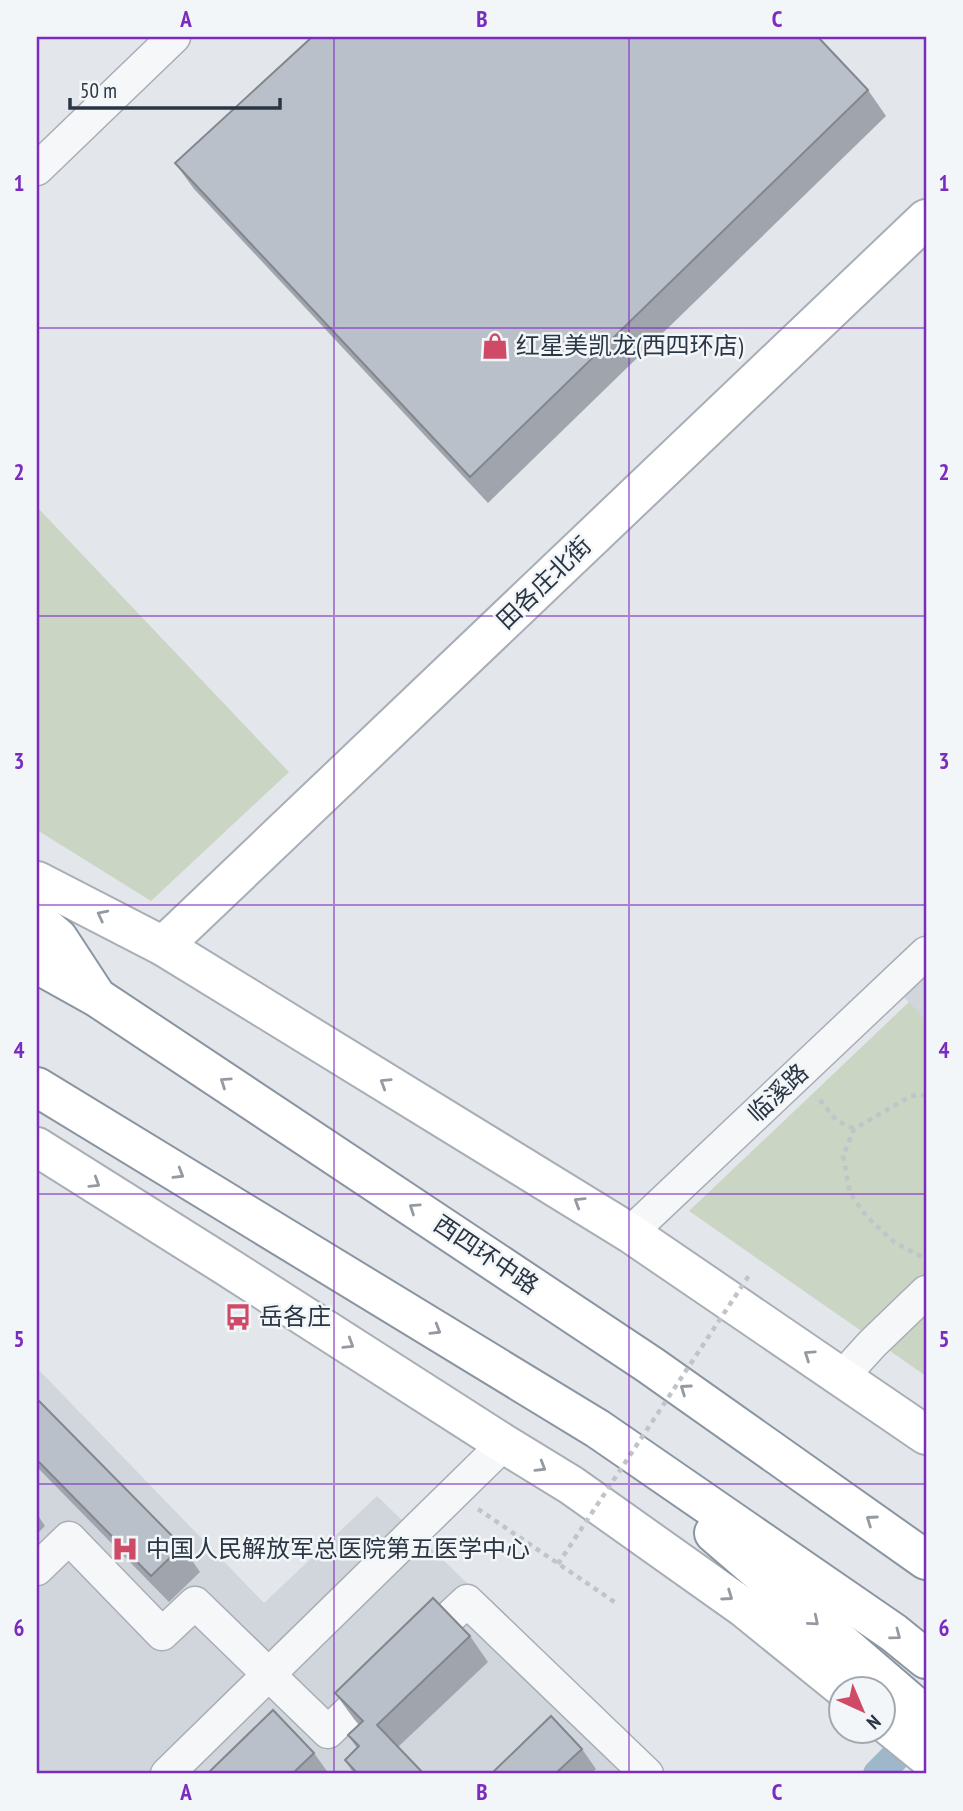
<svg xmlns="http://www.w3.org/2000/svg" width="963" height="1811" font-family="'PT Sans Narrow','Noto Sans SC',sans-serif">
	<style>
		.built { fill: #d1d6dd }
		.green { fill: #cad5c4 }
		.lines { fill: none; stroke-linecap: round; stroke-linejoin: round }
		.canal { stroke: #9fb7cb; stroke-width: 30 }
		.street-casing { stroke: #a8aeb6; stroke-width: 35 }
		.secondary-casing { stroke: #a8aeb6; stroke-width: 42 }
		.highway-casing { stroke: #8a95a2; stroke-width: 42 }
		.path { stroke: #c1c5ca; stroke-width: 4.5; stroke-dasharray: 5 5; stroke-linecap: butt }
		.street { stroke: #f6f7f9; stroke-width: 32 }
		.secondary { stroke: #fff; stroke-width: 38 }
		.highway { stroke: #fff; stroke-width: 38 }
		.path-bridge { stroke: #c1c5ca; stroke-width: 4.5; stroke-dasharray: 5 5; stroke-linecap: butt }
		.wall { fill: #a0a5ad }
		.building { fill: #bac0c9; stroke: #82868d; stroke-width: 2 }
		.oneway { stroke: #959aa2 }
		.grid { fill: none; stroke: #7b2cbf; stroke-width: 2; stroke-opacity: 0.55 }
		.labels { text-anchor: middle; stroke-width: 5; stroke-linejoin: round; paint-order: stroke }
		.poi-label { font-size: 24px; fill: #2b3644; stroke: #f3f6f8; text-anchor: start }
		.street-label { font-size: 24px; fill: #2b3644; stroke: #f3f6f8 }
		.neatline { fill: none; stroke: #7b2cbf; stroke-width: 2.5 }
		.grid-label { font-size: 23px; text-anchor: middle; font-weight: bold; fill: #7b2cbf }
	</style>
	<rect width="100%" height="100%" fill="#e3e7eb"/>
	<g class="built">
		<path d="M926,958V1020L894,987Z"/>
		<path d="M37,1368L264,1603L377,1496L665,1774H37Z"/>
	</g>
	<g class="green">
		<path d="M37,507L289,772L151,901L37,830Z"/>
		<path d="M909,1002L926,1020V1376L689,1211Z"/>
	</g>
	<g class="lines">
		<path class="canal" d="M878,1774L897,1755"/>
		<defs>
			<g id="street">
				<path d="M37,169L174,37"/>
				<path d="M630,1233L926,953"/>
				<path d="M842,1377L872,1344L926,1292"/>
				<path d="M37,1569L69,1538L162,1634L195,1603L328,1732L380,1682"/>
				<path d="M421,1644L467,1601L647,1774"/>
				<path d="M167,1774L504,1444"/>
			</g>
			<g id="secondary">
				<path d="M37,881L163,946L630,1233L926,1435"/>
				<path d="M163,946L926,219"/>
				<path d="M37,1147L223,1264L504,1444L571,1485L743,1607L843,1688"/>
				<path d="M883,1721L926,1756"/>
			</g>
			<g id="highway">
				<path d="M37,920L58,938L94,993"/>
				<path d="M37,964L98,998L650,1365L926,1560"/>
				<path d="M37,1087L598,1429L894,1633L926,1659"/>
				<path d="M714,1533L926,1716"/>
			</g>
		</defs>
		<use href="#street" class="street-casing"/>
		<use href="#secondary" class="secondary-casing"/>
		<use href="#highway" class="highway-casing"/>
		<g class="path">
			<path d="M926,1095L911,1096L854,1129L843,1156L850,1193L867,1217L894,1242L926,1259"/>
			<path d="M820,1100L836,1120L854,1129"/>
			<path d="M478,1509L616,1603"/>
		</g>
		<use href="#street" class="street"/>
		<use href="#secondary" class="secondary"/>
		<use href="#highway" class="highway"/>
		<path class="path-bridge" d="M558,1564L750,1274"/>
	</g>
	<g class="wall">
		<path d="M868,90L886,116L488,503L194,189L175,163Z"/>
		<path d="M37,1399L182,1546L200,1572L169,1602L37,1467Z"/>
		<path d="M37,1514L45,1526L37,1534Z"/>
		<path d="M470,1636L488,1662L398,1747L424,1774H354L345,1760L357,1748L348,1735L359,1725L354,1719L335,1693Z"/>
		<path d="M582,1749L596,1769L591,1774H491Z"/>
		<path d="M314,1753L329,1774H207Z"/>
	</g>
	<g class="building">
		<path d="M312,37H818L868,90L470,477L175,163Z"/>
		<path d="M37,1399L182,1546L151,1576L37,1460Z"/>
		<path d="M433,1598L470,1636L377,1725L424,1774H358L345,1760L359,1746L348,1735L363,1721L335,1693Z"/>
		<path d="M273,1710L314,1753L292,1774H207Z"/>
		<path d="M551,1716L582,1749L555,1774H491Z"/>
	</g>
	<defs><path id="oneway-chevron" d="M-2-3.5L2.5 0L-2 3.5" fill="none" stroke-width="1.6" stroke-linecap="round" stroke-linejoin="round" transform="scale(1.75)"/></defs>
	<g class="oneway">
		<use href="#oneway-chevron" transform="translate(102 915) rotate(-153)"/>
		<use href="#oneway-chevron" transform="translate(225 1082) rotate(-146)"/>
		<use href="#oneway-chevron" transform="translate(385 1083) rotate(-148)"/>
		<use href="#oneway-chevron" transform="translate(179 1174) rotate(31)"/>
		<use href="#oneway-chevron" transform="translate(95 1183) rotate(32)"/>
		<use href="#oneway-chevron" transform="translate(579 1202) rotate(-148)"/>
		<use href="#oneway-chevron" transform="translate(414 1208) rotate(-146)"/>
		<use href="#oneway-chevron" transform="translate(436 1330) rotate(31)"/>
		<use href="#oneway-chevron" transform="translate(349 1344) rotate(32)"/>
		<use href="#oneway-chevron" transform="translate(809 1355) rotate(-146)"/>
		<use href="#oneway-chevron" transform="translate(685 1389) rotate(-145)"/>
		<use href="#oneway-chevron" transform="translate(541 1467) rotate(31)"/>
		<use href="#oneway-chevron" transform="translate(871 1520) rotate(-145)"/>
		<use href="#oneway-chevron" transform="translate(728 1596) rotate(35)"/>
		<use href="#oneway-chevron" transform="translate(814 1621) rotate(40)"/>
		<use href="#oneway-chevron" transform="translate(896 1635) rotate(37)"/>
	</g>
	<path class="grid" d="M334,37V1774M629,37V1774M37,328H926M37,616H926M37,905H926M37,1194H926M37,1484H926"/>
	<defs>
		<symbol id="shop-bare" viewBox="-9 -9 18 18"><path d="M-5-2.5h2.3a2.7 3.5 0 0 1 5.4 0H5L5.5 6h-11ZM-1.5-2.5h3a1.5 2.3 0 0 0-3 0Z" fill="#ce4a67" stroke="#f3f6f8" stroke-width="2.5" paint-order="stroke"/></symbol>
		<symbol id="bus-bare" viewBox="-9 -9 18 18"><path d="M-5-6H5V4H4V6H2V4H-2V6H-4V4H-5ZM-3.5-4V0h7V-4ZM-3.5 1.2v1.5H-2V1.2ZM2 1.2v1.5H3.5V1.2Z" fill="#ce4a67" stroke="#f3f6f8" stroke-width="2.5" paint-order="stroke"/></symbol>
		<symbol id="hospital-bare" viewBox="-9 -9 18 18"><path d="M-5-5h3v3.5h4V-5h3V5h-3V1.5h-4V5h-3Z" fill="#ce4a67" stroke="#f3f6f8" stroke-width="2.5" paint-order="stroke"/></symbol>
	</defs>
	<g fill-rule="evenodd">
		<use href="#shop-bare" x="476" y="327" width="38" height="38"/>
		<use href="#bus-bare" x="219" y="1298" width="38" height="38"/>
		<use href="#hospital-bare" x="106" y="1530" width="38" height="38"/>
	</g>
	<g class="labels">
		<g class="poi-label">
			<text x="516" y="354">红星美凯龙(西四环店)</text>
			<text x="259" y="1325">岳各庄</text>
			<text x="146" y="1557">中国人民解放军总医院第五医学中心</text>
		</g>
		<g class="street-label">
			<text transform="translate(544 583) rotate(-44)" y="8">田各庄北街</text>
			<text transform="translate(778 1093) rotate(-43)" y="8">临溪路</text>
			<text transform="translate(486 1255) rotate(34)" y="8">西四环中路</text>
		</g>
	</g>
	<rect width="963" height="1811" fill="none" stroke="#f3f6f8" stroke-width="77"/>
	<g transform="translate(862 1710) rotate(136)"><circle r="33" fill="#f3f6f8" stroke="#a3a9b0" stroke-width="2"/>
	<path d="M0-5L12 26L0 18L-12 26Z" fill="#ce4a67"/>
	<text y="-10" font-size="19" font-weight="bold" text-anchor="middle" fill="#2b3644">N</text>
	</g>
	<path d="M70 98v10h210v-10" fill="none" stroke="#2b3644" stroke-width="3.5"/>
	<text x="80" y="98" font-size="21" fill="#2b3644" stroke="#f3f6f8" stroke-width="5" paint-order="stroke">50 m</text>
	<rect x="38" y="38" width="887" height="1734" class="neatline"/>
	<g class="grid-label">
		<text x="186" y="27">A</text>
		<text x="482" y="27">B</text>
		<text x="777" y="27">C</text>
		<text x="19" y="191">1</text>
		<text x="944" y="191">1</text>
		<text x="19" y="480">2</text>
		<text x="944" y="480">2</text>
		<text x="19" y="769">3</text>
		<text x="944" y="769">3</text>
		<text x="19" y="1058">4</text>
		<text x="944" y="1058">4</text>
		<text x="19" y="1347">5</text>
		<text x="944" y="1347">5</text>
		<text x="19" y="1636">6</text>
		<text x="944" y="1636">6</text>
		<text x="186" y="1800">A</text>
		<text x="482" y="1800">B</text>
		<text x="777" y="1800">C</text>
	</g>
</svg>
